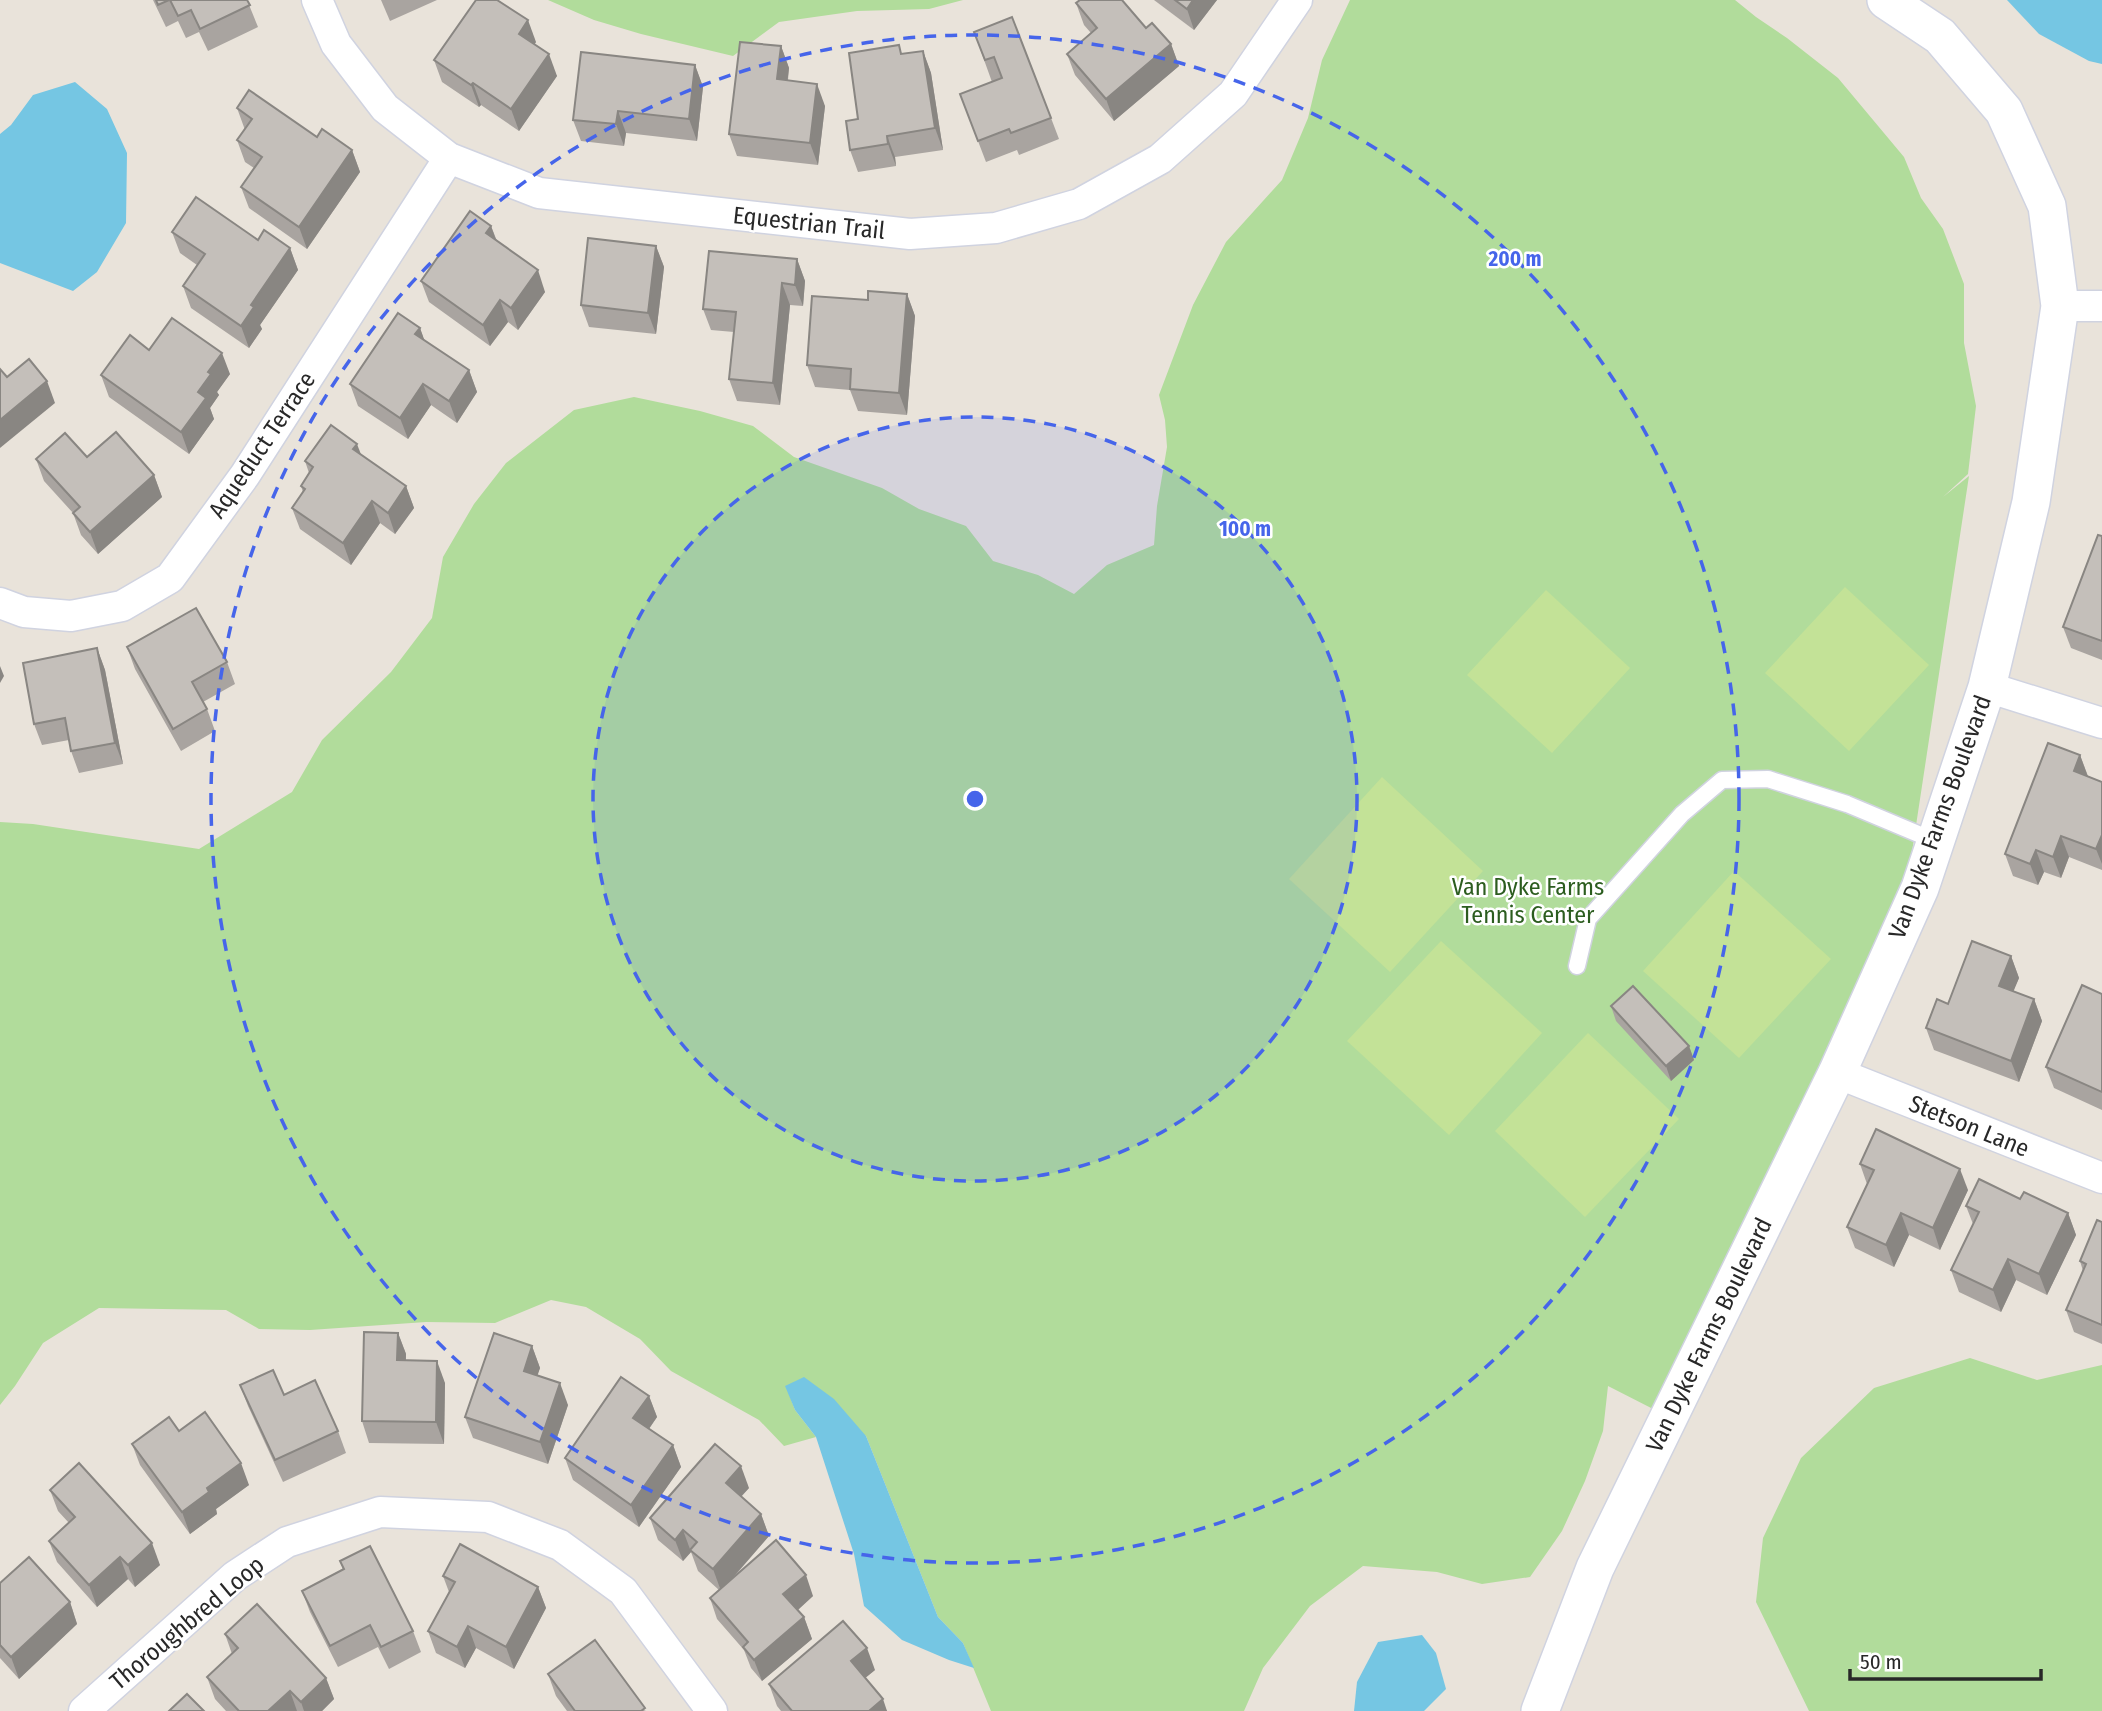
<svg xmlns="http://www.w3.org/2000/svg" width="2102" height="1711" font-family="'Fira Sans Condensed',sans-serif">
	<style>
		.green { fill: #b1dc9b }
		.pitch { fill: #c3e297 }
		.water { fill: #75c6e3 }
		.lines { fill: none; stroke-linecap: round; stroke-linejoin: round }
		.service-casing { stroke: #d0d3e0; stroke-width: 19 }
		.minor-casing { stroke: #d0d3e0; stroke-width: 33 }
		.tertiary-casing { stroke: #d0d3e0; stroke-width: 40 }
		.service { stroke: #fff; stroke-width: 16 }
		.minor { stroke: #fff; stroke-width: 30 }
		.tertiary { stroke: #fff; stroke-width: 37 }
		.wall { fill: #a9a4a0 }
		.shaded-wall { fill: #898682 }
		.building { fill: #c4bfba; stroke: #898682; stroke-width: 2 }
		.ring { fill: none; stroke: #4665ea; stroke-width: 3.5; stroke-dasharray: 12 9 }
		.labels { text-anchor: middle; stroke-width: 5; stroke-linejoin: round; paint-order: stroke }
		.street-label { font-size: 24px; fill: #282828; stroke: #fff }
		.park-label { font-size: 24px; fill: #2c5d1f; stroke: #fff }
		.centre { fill: #4665ea; stroke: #fff; stroke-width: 3.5 }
		.ring-label { font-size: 21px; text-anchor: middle; font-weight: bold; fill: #4665ea; stroke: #fff; stroke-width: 5; stroke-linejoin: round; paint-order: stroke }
	</style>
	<rect width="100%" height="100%" fill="#e9e3da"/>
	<g class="green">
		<path d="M548,0H963L929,9L857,11L779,22L733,56L641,34L594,20Z"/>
		<path d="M1350,0H1735L1756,17L1787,38L1838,78L1904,157L1921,198L1943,229L1964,284V343L1976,406L1968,474L1943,497L1969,476L1905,898L1781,1143L1657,1411L1608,1386L1603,1431L1585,1481L1562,1531L1530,1577L1482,1584L1437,1572L1363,1566L1310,1606L1263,1668L1244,1711H991L963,1643L938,1617L866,1436L786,1386L795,1410L816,1437L784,1446L759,1420L671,1371L640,1339L586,1307L551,1300L495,1323L426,1322L310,1330L259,1329L226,1310L99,1308L43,1343L15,1386L0,1405V822L33,824L199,849L292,792L322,740L391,672L432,618L443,557L474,504L506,463L574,410L634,397L700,411L753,426L794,457L882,488L919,509L966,526L993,561L1038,575L1074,594L1107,565L1154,545L1157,506L1167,447L1165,420L1159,395L1193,305L1226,242L1282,180L1308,118L1322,60Z"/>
		<path d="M1970,1358L2037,1380L2102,1365V1711H1809L1756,1602L1763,1538L1801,1458L1874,1388Z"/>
	</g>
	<g class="pitch">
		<path d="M1845,587L1929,665L1849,751L1765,673Z"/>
		<path d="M1546,590L1630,668L1552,753L1467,675Z"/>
		<path d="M1382,777L1483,871L1390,972L1289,879Z"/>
		<path d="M1734,871L1831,959L1739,1058L1643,971Z"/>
		<path d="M1441,941L1542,1033L1449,1135L1347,1041Z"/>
		<path d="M1588,1033L1679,1119L1585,1217L1495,1131Z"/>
	</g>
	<g class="water">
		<path d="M2007,0H2102V64L2089,61L2039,34Z"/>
		<path d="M75,82L107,109L127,153L126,223L97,272L73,291L0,263V134L11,125L33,95Z"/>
		<path d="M804,1377L834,1399L866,1436L938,1617L963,1643L974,1668L949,1660L902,1640L864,1606L854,1554L816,1437L795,1410L785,1386Z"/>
		<path d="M1422,1635L1436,1653L1446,1689L1424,1711H1354L1357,1682L1378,1642Z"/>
	</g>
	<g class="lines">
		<defs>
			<path id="service" d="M1577,966L1588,919L1682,814L1722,780L1768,779L1847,804L1935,841"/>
			<g id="minor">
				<path d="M317,0L336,44L385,108L449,158L539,193L910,234L996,228L1079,204L1160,159L1233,94L1297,0"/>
				<path d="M2060,306H2102"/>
				<path d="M0,603L24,612L71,616L122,606L170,578L245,475L449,158"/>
				<path d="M1987,687L2102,723"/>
				<path d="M1837,1073L2102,1178"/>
				<path d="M84,1711L235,1576L287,1542L380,1512L488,1517L560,1545L623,1591L712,1711"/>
			</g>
			<path id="tertiary" d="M1540,1711L1595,1568L1837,1073L1920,888L1987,687L2031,502L2060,306L2047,206L2004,111L1940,36L1886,0"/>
		</defs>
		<use href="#service" class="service-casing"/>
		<use href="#minor" class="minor-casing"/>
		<use href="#tertiary" class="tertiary-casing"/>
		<use href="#service" class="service"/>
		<use href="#minor" class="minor"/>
		<use href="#tertiary" class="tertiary"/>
	</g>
	<g class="wall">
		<path d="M153,0H247L258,27L208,51L199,32L186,38L178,21L166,27Z"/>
		<path d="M381,0H437L390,21Z"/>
		<path d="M1154,0H1217L1194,30Z"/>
		<path d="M1076,3L1171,44L1179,66L1114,121L1075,75L1067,54L1091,33L1084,25Z"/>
		<path d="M974,32L1051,118L1059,139L1019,155L1017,150L986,162L960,94L992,82Z"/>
		<path d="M536,42L534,44L557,76L519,131L481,105L479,107L442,82L434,60Z"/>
		<path d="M781,46L789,68L788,80L825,106L818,165L737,156L729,134Z"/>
		<path d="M923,51L931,73L943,150L895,157L896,166L858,172L850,150L858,119L902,54Z"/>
		<path d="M695,65L703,87L697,141L626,133L624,146L581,141L573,120Z"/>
		<path d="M237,108L352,150L360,172L307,249L249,208L241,187L254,168L245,162L237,140L245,130Z"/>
		<path d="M491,226L497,241L545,292L518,330L508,322L490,346L429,302L421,281Z"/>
		<path d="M172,232L258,240L290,248L298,270L260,325L262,329L249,348L191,308L183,286L197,265L180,253Z"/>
		<path d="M656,246L664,267L656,334L589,327L581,305Z"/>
		<path d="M797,259L805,281L803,306L790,305L780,405L737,401L729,379L734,332L711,330L703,309Z"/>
		<path d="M907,294L915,316L907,415L858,411L850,390L815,387L807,365L868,300Z"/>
		<path d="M420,328L424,340L469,370L477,392L457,423L431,405L408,439L358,406L350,384Z"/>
		<path d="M149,350L230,374L217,392L219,395L210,408L214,419L189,454L109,397L101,375Z"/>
		<path d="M361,455L406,486L414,508L395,534L380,523L351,565L300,529L292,508L303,492L301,486L309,473L305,461Z"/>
		<path d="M87,457L154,475L162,497L98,554L81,535L73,513L44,481L36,459Z"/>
		<path d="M2102,536V660L2071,648L2063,627Z"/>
		<path d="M127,647L227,662L235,684L203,702L207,709L215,731L181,751L135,669Z"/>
		<path d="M97,648L105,670L123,764L79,773L71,751L69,740L42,745L34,724Z"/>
		<path d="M2080,755L2088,776L2102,782V870L2069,857L2061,878L2044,872L2038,885L2013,876L2005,854Z"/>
		<path d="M2011,956L2019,978L2013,991L2034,999L2042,1021L2019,1082L1934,1050L1926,1028L1948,1004Z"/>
		<path d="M2102,994V1110L2054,1088L2046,1067Z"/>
		<path d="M1611,1006L1689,1046L1694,1060L1671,1081L1616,1021Z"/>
		<path d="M1860,1164L1968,1190L1940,1250L1909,1235L1894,1267L1855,1248L1847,1227L1867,1184Z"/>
		<path d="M2020,1199L2068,1213L2076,1235L2047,1295L2016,1280L2001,1312L1959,1292L1951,1270L1973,1224L1966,1206Z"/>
		<path d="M2102,1222V1344L2074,1332L2066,1310L2083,1271L2080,1261Z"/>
		<path d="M398,1333L406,1354V1361L445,1383L444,1444L369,1443L362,1421Z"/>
		<path d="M532,1346L540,1368L537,1375L568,1405L548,1464L473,1438L465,1417Z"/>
		<path d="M240,1385L284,1395L338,1431L346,1453L283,1482L248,1406Z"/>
		<path d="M649,1396L657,1417L649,1429L673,1445L681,1467L639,1527L573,1480L565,1458Z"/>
		<path d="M179,1431L249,1485L216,1509L217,1514L190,1534L140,1465L132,1444Z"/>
		<path d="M749,1488L741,1497L761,1514L769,1536L733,1578L813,1596L798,1610L804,1617L812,1639L762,1681L751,1668L744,1650L717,1619L710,1598L719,1590L698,1571L691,1552L683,1561L658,1540L650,1518Z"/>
		<path d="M50,1490L160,1565L135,1587L128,1579L97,1607L57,1562L49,1541L69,1523L58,1511Z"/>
		<path d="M340,1561L413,1631L421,1652L389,1669L378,1647L338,1667L310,1612L302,1591L343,1569Z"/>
		<path d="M443,1576L538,1587L546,1608L514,1669L476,1648L465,1668L436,1653L428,1631L449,1592Z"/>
		<path d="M0,1583L70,1602L77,1624L19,1679L0,1658Z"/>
		<path d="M225,1634L326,1678L334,1699L322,1711H226L215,1699L207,1677L232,1654Z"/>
		<path d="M875,1670L865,1678L887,1711H781L777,1706L769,1684Z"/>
		<path d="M548,1674L646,1711H567L556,1696Z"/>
	</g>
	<g class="shaded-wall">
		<path d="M1193,0H1217L1194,30L1187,9Z"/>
		<path d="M528,20L536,42L527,56L519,34Z"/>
		<path d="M1171,44L1179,66L1114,121L1106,99Z"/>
		<path d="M781,46L789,68L785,101L777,79Z"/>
		<path d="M923,51L931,73L943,150L935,128Z"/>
		<path d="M549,54L557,76L519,131L511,109Z"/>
		<path d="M695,65L703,87L697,141L689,119Z"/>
		<path d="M473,83L481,105L479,107L471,85Z"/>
		<path d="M817,84L825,106L818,165L810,143Z"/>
		<path d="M618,111L626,133L624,146L616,124Z"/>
		<path d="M887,136L895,157L896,166L888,144Z"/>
		<path d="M352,150L360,172L307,249L299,227Z"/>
		<path d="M491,226L499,248L486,233Z"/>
		<path d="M656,246L664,267L656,334L648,313Z"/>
		<path d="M290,248L298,270L260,325L262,329L249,348L241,326L251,305Z"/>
		<path d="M797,259L805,281L803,306L795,285Z"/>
		<path d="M538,270L545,292L518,330L511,308Z"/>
		<path d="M782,283L790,305L780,405L773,383Z"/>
		<path d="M907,294L915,316L907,415L899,393Z"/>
		<path d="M500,300L508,322L490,346L483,325Z"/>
		<path d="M420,328L428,350L415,334Z"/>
		<path d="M222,353L230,374L217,392L219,395L210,408L214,419L189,454L181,432L198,392L208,372Z"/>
		<path d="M469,370L477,392L457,423L449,401Z"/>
		<path d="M47,381L55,403L0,448V420Z"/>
		<path d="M423,384L431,405L408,439L400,418Z"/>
		<path d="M357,444L365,465L353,449Z"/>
		<path d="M154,475L162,497L98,554L90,532Z"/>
		<path d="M406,486L414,508L395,534L388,513Z"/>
		<path d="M372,501L380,523L351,565L343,543Z"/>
		<path d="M97,648L105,670L123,764L115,743Z"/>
		<path d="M0,666L4,676L0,683Z"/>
		<path d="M2080,755L2088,777L2074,771Z"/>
		<path d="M2102,835V864L2096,849Z"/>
		<path d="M2061,836L2069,857L2061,878L2053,857Z"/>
		<path d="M2036,850L2044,872L2038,885L2030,864Z"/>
		<path d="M2011,956L2019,978L2007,1007L1999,986Z"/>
		<path d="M2034,999L2042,1021L2019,1082L2011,1061Z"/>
		<path d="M1689,1046L1694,1060L1671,1081L1666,1066Z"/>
		<path d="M1960,1169L1968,1190L1940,1250L1933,1228Z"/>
		<path d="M1901,1213L1909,1235L1894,1267L1886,1245Z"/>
		<path d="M2068,1213L2076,1235L2047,1295L2039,1274Z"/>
		<path d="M2008,1259L2016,1280L2001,1312L1993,1290Z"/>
		<path d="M398,1333L406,1354L405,1382L397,1360Z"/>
		<path d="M532,1346L540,1368L532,1392L524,1371Z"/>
		<path d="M437,1361L445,1383L444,1444L436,1422Z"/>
		<path d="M560,1383L568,1405L548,1464L540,1442Z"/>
		<path d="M649,1396L657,1417L641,1440L633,1418Z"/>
		<path d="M673,1445L681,1467L639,1527L631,1505Z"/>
		<path d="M241,1463L249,1485L216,1509L217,1514L190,1534L182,1512L207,1488Z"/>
		<path d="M741,1466L749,1488L733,1505L726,1483Z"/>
		<path d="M761,1514L769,1536L721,1591L713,1569Z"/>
		<path d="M683,1530L691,1552L683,1561L675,1540Z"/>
		<path d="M152,1543L160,1565L135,1587L128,1565Z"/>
		<path d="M120,1557L128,1579L97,1607L89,1585Z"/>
		<path d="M806,1575L813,1596L791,1616L783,1594Z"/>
		<path d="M538,1587L546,1608L514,1669L506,1647Z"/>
		<path d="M70,1602L77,1624L19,1679L11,1657Z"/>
		<path d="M804,1617L812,1639L762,1681L754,1660Z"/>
		<path d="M468,1626L476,1648L465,1668L457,1647Z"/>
		<path d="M867,1648L875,1670L859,1683L851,1661Z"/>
		<path d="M326,1678L334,1699L322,1711H304L301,1702Z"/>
		<path d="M290,1691L297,1711H268Z"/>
		<path d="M883,1699L887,1711H869Z"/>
	</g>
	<g class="building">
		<path d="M156,0H169L158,5Z"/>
		<path d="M170,0H247L250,5L200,29L191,10L178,16Z"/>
		<path d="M476,0H497L528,20L519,34L549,54L511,109L473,83L471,85L434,60Z"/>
		<path d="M1080,0H1122L1146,28L1152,23L1171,44L1106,99L1067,54L1097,28L1076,3Z"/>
		<path d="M1175,0H1193L1187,9Z"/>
		<path d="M1012,17L1051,118L1011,133L1009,129L978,141L960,94L1002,78L994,57L985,60L974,32Z"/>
		<path d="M740,42L781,46L777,79L817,84L810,143L729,134Z"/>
		<path d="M899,45L901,54L923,51L935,128L887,136L888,144L850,150L846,121L858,119L849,53Z"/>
		<path d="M581,52L695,65L689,119L618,111L616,124L573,120Z"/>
		<path d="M249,90L317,137L322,129L352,150L299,227L241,187L262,157L237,140L252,119L237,108Z"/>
		<path d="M196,197L258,240L264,230L290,248L251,305L254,307L241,326L183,286L205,254L172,232Z"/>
		<path d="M470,211L491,226L486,233L538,270L511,308L500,300L483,325L421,281Z"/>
		<path d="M588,238L656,246L648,313L581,305Z"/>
		<path d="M709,251L797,259L795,285L782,283L773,383L729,379L736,312L703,309Z"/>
		<path d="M868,291L907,294L899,393L850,389L851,369L807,365L812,296L868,300Z"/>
		<path d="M398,313L420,328L415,334L469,370L449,401L423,384L400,418L350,384Z"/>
		<path d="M172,318L222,353L208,372L211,374L198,392L206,398L181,432L101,375L130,335L149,350Z"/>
		<path d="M29,359L47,381L0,420V369L7,377Z"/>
		<path d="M331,425L357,444L353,449L406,486L388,513L372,501L343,543L292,508L305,489L301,486L313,467L305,461Z"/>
		<path d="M116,432L154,475L90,532L73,513L80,507L36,459L65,433L87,457Z"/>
		<path d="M2098,535L2102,536V641L2063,627Z"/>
		<path d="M196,608L227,662L192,682L207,709L173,729L127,647Z"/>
		<path d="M97,648L115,743L71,751L65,718L34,724L23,663Z"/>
		<path d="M2048,743L2080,755L2074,771L2102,782V835L2096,849L2061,836L2053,857L2036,850L2030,864L2005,854Z"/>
		<path d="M1972,941L2011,956L1999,986L2034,999L2011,1061L1926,1028L1937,999L1948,1004Z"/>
		<path d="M2082,985L2102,994V1092L2046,1067Z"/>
		<path d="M1633,986L1689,1046L1666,1066L1611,1006Z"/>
		<path d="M1876,1129L1960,1169L1933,1228L1901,1213L1886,1245L1847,1227L1874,1170L1860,1164Z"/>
		<path d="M1979,1179L2020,1199L2024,1192L2068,1213L2039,1274L2008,1259L1993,1290L1951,1270L1979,1212L1966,1206Z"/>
		<path d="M2097,1220L2102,1222V1325L2066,1310L2086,1264L2080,1261Z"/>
		<path d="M364,1332L398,1333L397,1360L437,1361L436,1422L362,1421Z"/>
		<path d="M494,1333L532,1346L524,1371L560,1383L540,1442L465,1417Z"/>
		<path d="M273,1370L284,1395L315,1380L338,1431L275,1460L240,1385Z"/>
		<path d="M621,1377L649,1396L633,1418L673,1445L631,1505L565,1458Z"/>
		<path d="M205,1412L241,1463L207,1488L209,1492L182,1512L132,1444L169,1417L179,1431Z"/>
		<path d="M715,1444L741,1466L726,1483L761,1514L713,1569L690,1550L697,1542L683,1530L675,1540L650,1518Z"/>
		<path d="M79,1463L152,1543L128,1565L120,1557L89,1585L49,1541L75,1517L50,1490Z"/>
		<path d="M776,1540L806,1575L783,1594L804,1617L754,1660L743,1647L748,1642L710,1598Z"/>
		<path d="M460,1544L538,1587L506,1647L468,1626L457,1647L428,1631L455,1582L443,1576Z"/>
		<path d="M370,1546L413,1631L381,1647L370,1625L330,1646L302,1591L344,1569L340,1561Z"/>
		<path d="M29,1557L70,1602L11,1657L0,1645V1583Z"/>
		<path d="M257,1604L326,1678L301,1702L290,1691L268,1711H239L207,1677L238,1648L225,1634Z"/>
		<path d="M843,1621L867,1648L851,1661L883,1699L869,1711H792L769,1684Z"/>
		<path d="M595,1640L645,1708L641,1711H575L548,1674Z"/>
		<path d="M187,1694L204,1711H169Z"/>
	</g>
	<circle cx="975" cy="799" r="382" fill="#4665ea" fill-opacity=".12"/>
	<g class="ring">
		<circle cx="975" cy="799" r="382"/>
		<circle cx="975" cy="799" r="764"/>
	</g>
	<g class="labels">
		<g class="street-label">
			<text transform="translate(809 223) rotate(6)" y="8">Equestrian Trail</text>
			<text transform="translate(262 445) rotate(-56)" y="8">Aqueduct Terrace</text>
			<text transform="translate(1940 817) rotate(-70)" y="8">Van Dyke Farms Boulevard</text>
			<text transform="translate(1969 1126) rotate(22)" y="8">Stetson Lane</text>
			<text transform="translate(1709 1335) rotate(-64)" y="8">Van Dyke Farms Boulevard</text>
			<text transform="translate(187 1623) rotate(-40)" y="8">Thoroughbred Loop</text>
		</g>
		<g class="park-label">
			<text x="1528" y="895">Van Dyke Farms<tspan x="1528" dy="28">Tennis Center</tspan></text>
		</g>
	</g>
	<circle cx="975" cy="799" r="10" class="centre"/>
	<g class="ring-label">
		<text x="1515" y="266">200 m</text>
		<text x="1245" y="536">100 m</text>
	</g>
	<path d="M1850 1669v10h191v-10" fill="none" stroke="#282828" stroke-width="3.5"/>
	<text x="1860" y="1669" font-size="21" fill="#282828" stroke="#ffffff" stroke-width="5" paint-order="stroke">50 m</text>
</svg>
